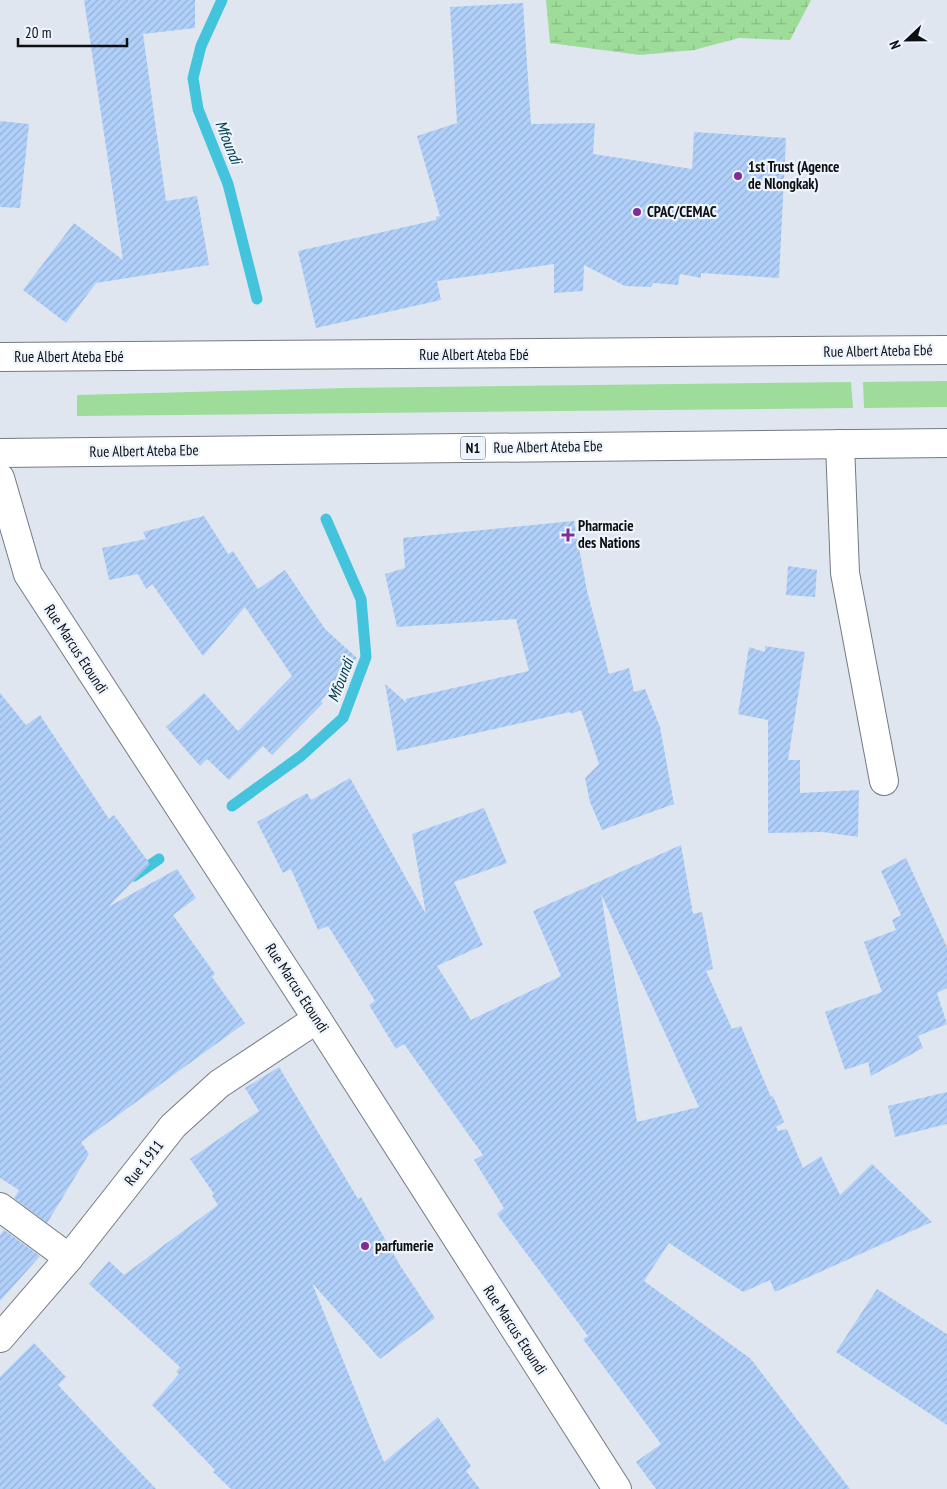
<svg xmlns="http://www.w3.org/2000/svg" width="947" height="1489" font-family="'PT Sans Narrow',sans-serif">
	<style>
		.wetland { fill: url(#wetland-marsh) }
		.green { fill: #9edc99 }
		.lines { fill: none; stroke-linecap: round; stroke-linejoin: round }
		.stream { stroke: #43c4dc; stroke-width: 11 }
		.building { fill: url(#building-hatch); fill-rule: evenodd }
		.minor-casing { stroke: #757b83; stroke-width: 30 }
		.highway-casing { stroke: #757b83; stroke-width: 30 }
		.minor { stroke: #fff; stroke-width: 28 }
		.highway { stroke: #fff; stroke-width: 28 }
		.poi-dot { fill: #822c99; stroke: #edf4fd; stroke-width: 2 }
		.labels { text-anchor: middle; stroke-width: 4.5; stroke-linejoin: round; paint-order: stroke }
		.shield { fill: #edf4fd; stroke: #505458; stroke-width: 1 }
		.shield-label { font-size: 14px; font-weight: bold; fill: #0d0f12 }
		.poi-label { font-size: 15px; font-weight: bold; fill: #0d0f12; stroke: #edf4fd; text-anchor: start }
		.street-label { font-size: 15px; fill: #0d0f12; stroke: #edf4fd }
		.water-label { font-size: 16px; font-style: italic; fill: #034049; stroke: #edf4fd }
	</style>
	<defs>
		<pattern id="wetland-marsh" width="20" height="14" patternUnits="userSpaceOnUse" patternTransform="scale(1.25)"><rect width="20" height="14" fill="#9edc99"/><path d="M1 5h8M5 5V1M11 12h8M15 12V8" fill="none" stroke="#87bc83"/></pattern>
		<pattern id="building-hatch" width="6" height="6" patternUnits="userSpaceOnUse" patternTransform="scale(1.25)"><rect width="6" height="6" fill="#b0d0fa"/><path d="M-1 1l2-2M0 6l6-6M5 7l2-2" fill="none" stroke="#96b1d5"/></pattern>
	</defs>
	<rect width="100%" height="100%" fill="#dfe6ef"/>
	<path class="wetland" d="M546,0H811L790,40L739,38L694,50L640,55L550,43Z"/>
	<g class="green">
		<path d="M947,381V407L864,408L863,382Z"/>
		<path d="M851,382L853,408L77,416V395L345,388Z"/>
	</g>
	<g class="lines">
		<g class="stream">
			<path d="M222,0L201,46L193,78L198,109L228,184L257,299"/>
			<path d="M232,806L301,756L343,718L366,657L361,599L326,519"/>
			<path d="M134,876L159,859"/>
		</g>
	</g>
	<g class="building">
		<path d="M84,0H195V28L143,34L166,201L197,196L209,265L96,283L66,323L23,290L74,223L123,260Z"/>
		<path d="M523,3L531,124L595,123L593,154L692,169L694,132L786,138L779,278L701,273V278L680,274L678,285L653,283L651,287L625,286L584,265L583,291L554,293V264L437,281L441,300L316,328L298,251L436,220V217L440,216L417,136L457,123L450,7Z"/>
		<path d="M0,121L29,124L20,208L0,207Z"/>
		<path d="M204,516L228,554L233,551L258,589L285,570L325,629L357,658L321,701L323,703L272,755L263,746L229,780L207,759L200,766L166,727L204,693L238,731L292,676L245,607L203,656L152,584L146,589L138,574L109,580L102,548L146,539L143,532Z"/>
		<path d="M574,521L587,591L609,674L629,668L634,692L645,689L660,727L674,804L602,830L590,802L585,778L599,764L581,710L571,714L570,712L397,751L385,684L407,703L405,699L529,671L516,619L397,627L385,574L405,568L403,538Z"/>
		<path d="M788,566L817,570L815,597L786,595Z"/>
		<path d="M765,646L805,652L788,760H800V793L859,790L858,837L823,832L768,833V720L738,714L749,647L765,652Z"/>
		<path d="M0,693L26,725L40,715L109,819L114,815L150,864L108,907L177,869L196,898L173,915L215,974L212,977L245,1023L81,1142L89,1154L47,1223L14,1198L19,1190L0,1178Z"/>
		<path d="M350,778L426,914L412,834L484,808L507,863L454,882L483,945L437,966L471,1020L561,976L533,911L681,845L693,914L702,912L713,969L706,971L732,1029L741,1026L771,1097L773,1096L784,1122L776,1127L778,1131L787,1129L803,1168L821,1156L840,1195L872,1164L932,1222L775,1292L770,1280L743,1292L669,1243L644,1281L751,1359L850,1489H656L636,1462L661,1444L583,1339L588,1336L497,1214L504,1208L474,1160L483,1155L404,1044L396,1049L369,1005L375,1001L328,926L318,930L291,869L283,873L257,822L307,793L311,800ZM601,894L699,1107L637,1122Z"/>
		<path d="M906,858L947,947V988L937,993L947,1024L918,1036L923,1048L871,1076L868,1062L845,1070L825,1012L882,992L864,942L896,930L892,920L901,915L881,871Z"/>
		<path d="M279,1067L358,1199L361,1197L401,1267L435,1318L380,1359L312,1283L384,1462L438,1417L471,1466L466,1471L480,1489H231L213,1472L215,1470L152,1405L179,1374L176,1372L180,1367L89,1284L109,1261L124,1275L218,1205L212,1196L214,1194L190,1159L259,1111L245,1088Z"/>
		<path d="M947,1092V1124L895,1137L888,1106Z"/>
		<path d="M4,1230L40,1256L0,1301V1235Z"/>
		<path d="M877,1289L947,1334V1425L836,1352Z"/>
		<path d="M34,1343L66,1377L58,1385L156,1489H0V1377Z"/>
	</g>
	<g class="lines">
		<defs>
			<g id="minor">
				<path d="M840,444L845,573L884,781"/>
				<path d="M0,478L28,574L317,1019L617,1489"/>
				<path d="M0,1207L69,1258"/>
				<path d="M0,1338L69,1258L173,1126L219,1084L317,1019"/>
			</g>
			<g id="highway">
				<path d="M0,357L947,350"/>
				<path d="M0,453L947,443"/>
			</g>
		</defs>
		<use href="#minor" class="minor-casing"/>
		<use href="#highway" class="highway-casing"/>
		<use href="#minor" class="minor"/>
		<use href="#highway" class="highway"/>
	</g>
	<g class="poi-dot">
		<circle cx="738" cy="176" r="5"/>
		<circle cx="637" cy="212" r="5"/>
		<path d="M565.5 527.5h5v5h5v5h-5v5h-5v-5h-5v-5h5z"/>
		<circle cx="365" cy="1246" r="5"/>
	</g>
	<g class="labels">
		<rect class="shield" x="460.5" y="436.5" width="25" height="23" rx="4"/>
		<g class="shield-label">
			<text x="473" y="453">N1</text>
		</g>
		<g class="poi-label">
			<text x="748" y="172">1st Trust (Agence<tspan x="748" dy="17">de Nlongkak)</tspan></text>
			<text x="647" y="217">CPAC/CEMAC</text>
			<text x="578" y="531">Pharmacie<tspan x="578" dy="17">des Nations</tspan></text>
			<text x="375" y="1251">parfumerie</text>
		</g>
		<g class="street-label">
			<text transform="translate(878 351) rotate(-1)" y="5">Rue Albert Ateba Ebé</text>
			<text x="474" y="360">Rue Albert Ateba Ebé</text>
			<text x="69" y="362">Rue Albert Ateba Ebé</text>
			<text transform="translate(548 447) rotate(-1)" y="5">Rue Albert Ateba Ebe</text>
			<text transform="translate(144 451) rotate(-1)" y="5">Rue Albert Ateba Ebe</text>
			<text transform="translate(76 649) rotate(57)" y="5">Rue Marcus Etoundi</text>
			<text transform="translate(297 988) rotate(57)" y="5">Rue Marcus Etoundi</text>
			<text transform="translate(144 1163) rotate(-52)" y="5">Rue 1.911</text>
			<text transform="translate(515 1330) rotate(57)" y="5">Rue Marcus Etoundi</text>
		</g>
		<g class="water-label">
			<text transform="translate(229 142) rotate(68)" y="6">Mfoundi</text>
			<text transform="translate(340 680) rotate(-69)" y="6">Mfoundi</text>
		</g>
	</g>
	<g transform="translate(907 40) rotate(248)" stroke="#edf4fd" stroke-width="4" paint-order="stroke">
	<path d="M0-4L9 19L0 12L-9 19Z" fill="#0d0f12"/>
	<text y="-8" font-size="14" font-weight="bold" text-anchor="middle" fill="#0d0f12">N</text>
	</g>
	<path d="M18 38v8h109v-8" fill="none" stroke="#0d0f12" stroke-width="2.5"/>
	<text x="25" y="38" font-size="15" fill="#0d0f12" stroke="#edf4fd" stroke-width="4" paint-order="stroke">20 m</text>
</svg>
